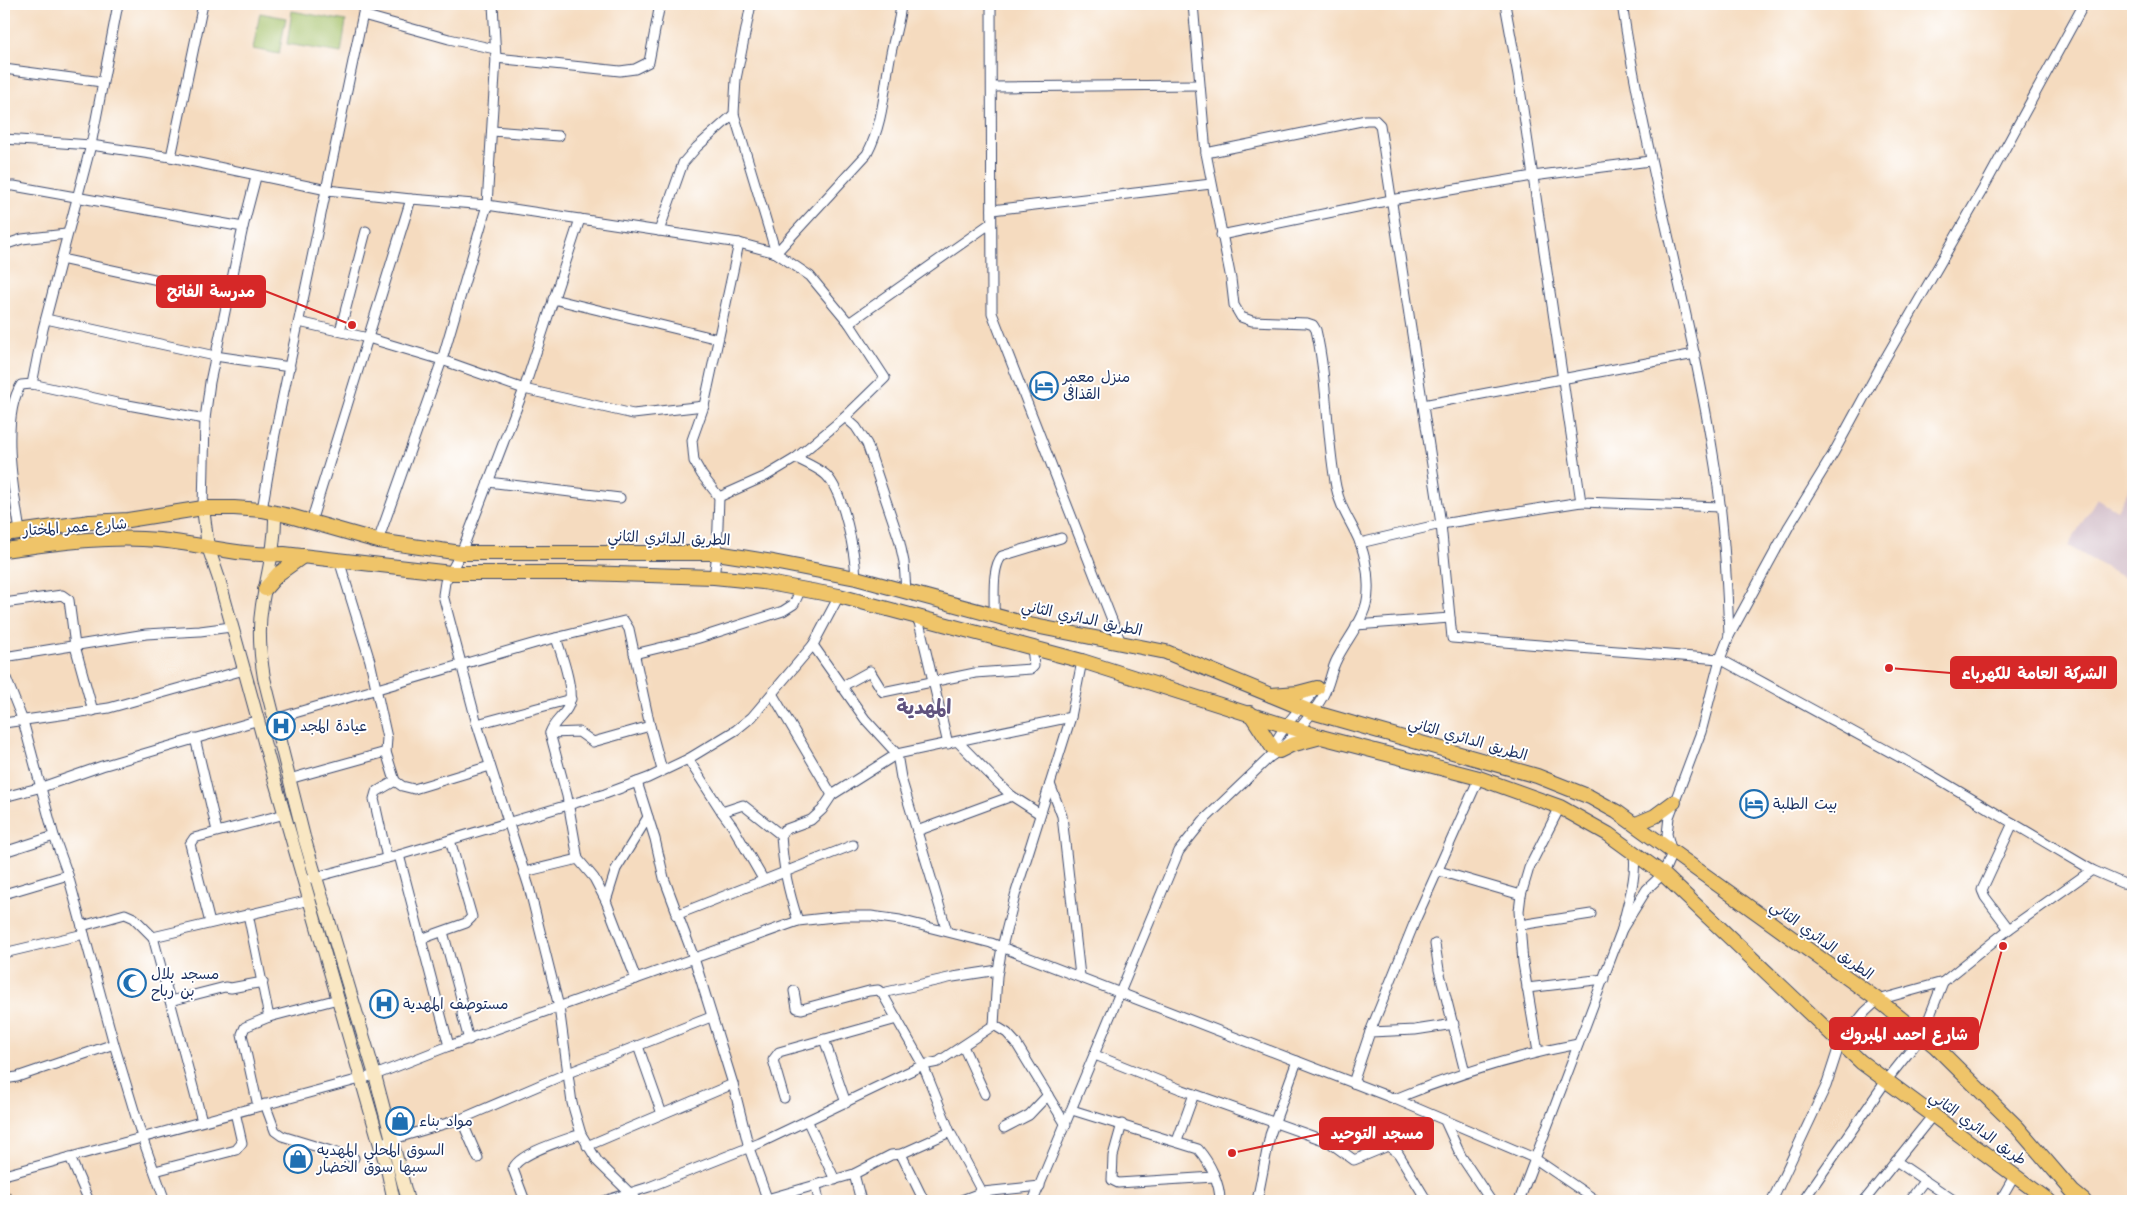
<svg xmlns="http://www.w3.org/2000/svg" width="2137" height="1205" font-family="'Architects Daughter','Playpen Sans Arabic',sans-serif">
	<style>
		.industrial { fill: #d2bdc8 }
		.green { fill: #a4c169; stroke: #607864 }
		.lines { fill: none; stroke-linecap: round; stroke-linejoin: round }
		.street-casing { stroke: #3c496d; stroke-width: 11 }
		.secondary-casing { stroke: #3c496d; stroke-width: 14 }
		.primary-casing { stroke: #3c496d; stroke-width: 16 }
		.street { stroke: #fff; stroke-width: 9 }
		.secondary { stroke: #f9e7c3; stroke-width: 12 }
		.primary { stroke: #efc469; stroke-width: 14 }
		.labels { text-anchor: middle; stroke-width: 4; stroke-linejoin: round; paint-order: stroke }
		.poi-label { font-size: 15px; fill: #1b2f5e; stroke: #fff; text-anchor: start }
		.street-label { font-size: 15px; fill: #1b2f5e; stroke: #fff }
		.district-label { font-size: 20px; font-weight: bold; fill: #60527e; stroke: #fff }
		.leader { fill: none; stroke: #d62828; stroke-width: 2 }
		.callout-dot { fill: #d62828; stroke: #fff; stroke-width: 2 }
		.callout { fill: #d62828; stroke: #d62828; stroke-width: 2 }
		.callout-label { font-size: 16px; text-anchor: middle; font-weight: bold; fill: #fff }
	</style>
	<rect width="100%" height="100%" fill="#fff"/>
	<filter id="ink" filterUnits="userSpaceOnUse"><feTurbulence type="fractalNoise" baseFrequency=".02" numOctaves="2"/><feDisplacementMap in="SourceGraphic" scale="10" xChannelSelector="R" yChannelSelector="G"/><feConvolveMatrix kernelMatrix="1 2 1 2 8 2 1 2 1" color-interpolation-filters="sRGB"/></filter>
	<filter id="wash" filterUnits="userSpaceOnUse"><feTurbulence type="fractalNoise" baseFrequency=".0096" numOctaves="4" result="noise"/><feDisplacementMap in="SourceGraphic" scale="20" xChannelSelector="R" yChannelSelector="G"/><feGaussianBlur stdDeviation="1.12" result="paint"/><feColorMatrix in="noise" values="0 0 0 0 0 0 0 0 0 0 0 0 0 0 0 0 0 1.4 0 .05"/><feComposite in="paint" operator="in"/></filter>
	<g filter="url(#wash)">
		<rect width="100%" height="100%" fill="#f5dbbf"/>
		<path class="industrial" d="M2133,481V583L2068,546L2097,498L2117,510Z"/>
		<g class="green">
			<path d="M292,11L346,21L341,53L287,44Z"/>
			<path d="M260,13L286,18L279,54L253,49Z"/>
		</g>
	</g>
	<g filter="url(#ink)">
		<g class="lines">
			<defs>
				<g id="street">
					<path d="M991,4L992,313L1121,643"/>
					<path d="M1505,4L1518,75L1581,502L1721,507"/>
					<path d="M1622,4C1645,160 1691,311 1715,466C1724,523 1727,579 1729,636"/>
					<path d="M363,15L449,39L495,49"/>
					<path d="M496,58L620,71L635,69L649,62L660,4"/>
					<path d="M4,69L102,82"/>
					<path d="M992,87L1199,85"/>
					<path d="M492,131L559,136"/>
					<path d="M4,139L91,145L171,157L327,190L411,199L487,205L739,243L776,253L867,154C884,122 884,87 891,53C894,37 900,20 901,4"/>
					<path d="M1206,153L1366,120H1375L1380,125L1441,524L1452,638L1720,659L1923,770L2092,870L2122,883L2133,884"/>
					<path d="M171,157L203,4"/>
					<path d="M4,186H14L243,227"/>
					<path d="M992,210L1211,184"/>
					<path d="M580,219L524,389L461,553L445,582L443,595L477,724L529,887L559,1007L572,1103L581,1134L598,1162L638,1201"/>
					<path d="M659,231L683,163L697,147L734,114"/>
					<path d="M1221,235L1391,200L1533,176L1650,161"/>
					<path d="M4,245L22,239L66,234"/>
					<path d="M61,259L228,295"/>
					<path d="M553,299L718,339"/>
					<path d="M46,319L215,356L290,367"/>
					<path d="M299,322L368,338L442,360L524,389L633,414L704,406"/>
					<path d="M849,323L991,223"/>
					<path d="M340,331L366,231"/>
					<path d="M32,384L117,403L205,419"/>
					<path d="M1423,405L1695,354"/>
					<path d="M845,417L856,427L867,444L899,539L904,562L906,591"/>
					<path d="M796,458C806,463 818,468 826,475C844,493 855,553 856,578"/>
					<path d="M488,482L620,498"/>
					<path d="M719,497L766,476L796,458L845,417L885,378L849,323L810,276L776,253L734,114L736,79L751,4"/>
					<path d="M203,508L205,419L210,382L243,227L256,177"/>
					<path d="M262,510L275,434L365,4"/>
					<path d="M311,522L411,199"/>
					<path d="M20,531C14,494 0,418 21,385L32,384L43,329L91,145L118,4"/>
					<path d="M378,541L442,360L487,205L496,58L493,4"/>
					<path d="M1360,543L1441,524L1581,502"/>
					<path d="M339,560L370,661L387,738L386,752L395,781L376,792L374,799L387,858"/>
					<path d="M714,577L717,553L719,497L702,475L694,461L692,440L704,406L739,243"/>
					<path d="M4,603L62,595L69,600L75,646L93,711"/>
					<path d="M994,616C995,600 991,568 1002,556L1061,538"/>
					<path d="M918,618L948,744"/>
					<path d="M1356,625L1450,618"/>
					<path d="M556,638C561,653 576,693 568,707C563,717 553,722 550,733L567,796L578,859L594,878L606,901L636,979"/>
					<path d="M813,645L865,719L897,754L901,778L947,931"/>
					<path d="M634,654L696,639L783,611L794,604L801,589"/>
					<path d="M4,657L146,634L200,631L231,627"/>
					<path d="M4,673L23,721L54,836L68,875L114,1044L142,1137L165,1201"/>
					<path d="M841,687L870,671L883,692L975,673L1031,669L1034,666L1032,647"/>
					<path d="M773,695L832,795"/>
					<path d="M274,719L539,642L624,621L629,629L650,726L662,770"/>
					<path d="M4,723L109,708L244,670"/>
					<path d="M477,724L571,699"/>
					<path d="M550,733L579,732L593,742L650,726"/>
					<path d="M195,738L217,831"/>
					<path d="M958,742L998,783L1012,796L1040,814"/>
					<path d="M1271,749L1286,725L1317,688"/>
					<path d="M688,759L722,812L743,805L781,835"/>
					<path d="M289,779L386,752"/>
					<path d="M395,781L402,786L414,789L490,766"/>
					<path d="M637,782L655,839L664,878L694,958L733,1084L749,1148L768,1201"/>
					<path d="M1050,784L1062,816L1080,976"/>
					<path d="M4,797L42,787L102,766L259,720"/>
					<path d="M722,812L733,827L763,879"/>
					<path d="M917,831L1012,796"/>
					<path d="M4,852L54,836"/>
					<path d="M399,855L449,1046"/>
					<path d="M1439,871L1521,895"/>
					<path d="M524,872L578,859"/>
					<path d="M312,878L399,855L605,794L648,778L688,759L736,730L752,717L813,645L839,596"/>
					<path d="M4,894L68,875"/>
					<path d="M606,901L616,869L648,817"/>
					<path d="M248,914L269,1017L338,999"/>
					<path d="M676,915L853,845"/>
					<path d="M798,921C788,890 783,867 781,835L784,830L811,820L822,810L832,795L897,754L1071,717"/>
					<path d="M210,923L190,844L194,838L285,814"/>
					<path d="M1520,925L1591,914"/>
					<path d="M82,926L125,914L134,918L153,937L202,1121"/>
					<path d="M1622,929L1647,889L1663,874L1672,853L1667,834L1669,817L1701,732L1720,659L1729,636L1789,526L1833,454L1882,364L1983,189L2084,4"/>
					<path d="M2009,929L1985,897L1982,890L2013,823"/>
					<path d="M443,932L463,1005L462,1014L469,1040"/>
					<path d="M153,937L310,900"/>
					<path d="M421,939L466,923L472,917L450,840"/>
					<path d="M1435,944L1439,970L1465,1072"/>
					<path d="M4,953L84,934"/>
					<path d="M1527,988L1604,979"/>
					<path d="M794,991L797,1008L802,1009L869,991L878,990L882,993L923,1065L950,1132L987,1201"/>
					<path d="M882,993L953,977L998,970"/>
					<path d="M170,1001L225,987L231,988L263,982"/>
					<path d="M994,1025L1007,1033L1016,1043L1066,1125"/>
					<path d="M1370,1032L1415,921L1479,778"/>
					<path d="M824,1039L846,1103"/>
					<path d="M638,1046L662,1114"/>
					<path d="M963,1046L985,1094"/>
					<path d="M1538,1052L1523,963L1519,911L1521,895L1529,868L1560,807"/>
					<path d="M1095,1055L1180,1089L1329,1142L1354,1160L1388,1146L1398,1153L1427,1201"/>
					<path d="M4,1079L17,1077L114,1044"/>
					<path d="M1353,1083L1370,1032L1415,1030L1454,1024"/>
					<path d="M784,1098L773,1060L779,1052L897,1019"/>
					<path d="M1395,1099C1457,1074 1513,1056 1578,1044"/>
					<path d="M265,1104L275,1131L282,1136L354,1158"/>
					<path d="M258,1106L242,1034L245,1027L269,1017"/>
					<path d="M1072,1110L1198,1149C1210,1163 1220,1183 1220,1201"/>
					<path d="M461,1119L478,1158"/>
					<path d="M1445,1121L1461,1156L1491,1201"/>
					<path d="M808,1122L835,1180"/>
					<path d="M1122,1124L1113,1156L1112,1180L1118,1183L1214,1177"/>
					<path d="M1004,1128L1029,1115L1048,1095"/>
					<path d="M387,1141L461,1119L568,1073L711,1017"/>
					<path d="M1177,1141L1194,1094"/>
					<path d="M587,1146L733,1084"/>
					<path d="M901,1154L924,1201"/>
					<path d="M70,1157L89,1201"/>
					<path d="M1896,1161L1955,1201"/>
					<path d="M155,1171L236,1150L242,1143L235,1112"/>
					<path d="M854,1174L861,1201"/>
					<path d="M4,1175L375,1075L449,1046L798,921L843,916H871L900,920L991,943L1395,1099L1534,1158L1597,1201"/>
					<path d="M816,1186L819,1201"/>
					<path d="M525,1201L513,1169C518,1153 565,1140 581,1134"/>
					<path d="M604,1201L649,1187L760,1143L923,1065L938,1062L994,1025L997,976L1002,947L1016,892L1071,717L1082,661"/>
					<path d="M760,1201L854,1174L891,1155L901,1154L950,1132"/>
					<path d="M959,1201L983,1192L1040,1186"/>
					<path d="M1033,1201L1179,851L1203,821L1270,757C1284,749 1317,709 1324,694C1330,683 1331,670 1337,659C1348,637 1368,616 1368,591C1369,572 1364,549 1355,532C1347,516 1340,506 1336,487C1326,435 1328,381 1316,330L1313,325L1307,323L1252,321L1241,317L1234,305L1231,279L1206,153L1193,4"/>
					<path d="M1257,1201L1270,1135L1297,1061"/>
					<path d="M1519,1201L1622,929C1627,903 1637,880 1634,854"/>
					<path d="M1772,1201L1826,1086L1840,1043L1865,1012L1878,1000L1943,982L2009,929L2092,870"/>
					<path d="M1803,1201L1886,1081L1922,1036L1943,982"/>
					<path d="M1864,1201L1933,1115"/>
					<path d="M1909,1201L1925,1180"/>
					<path d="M2000,1201L2015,1175"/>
				</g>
				<g id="secondary">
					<path d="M203,508L208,547L219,579L274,778L387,1169L394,1201"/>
					<path d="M275,513C276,545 267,574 262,605C258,629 260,654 264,678L304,837L375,1075L408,1201"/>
				</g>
				<g id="primary">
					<path d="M4,534L90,522L128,520L203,508H234L262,510L290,516L378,541L461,553H717L773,562L856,578L1030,625L1166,652L1312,712L1537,776L1590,797L1617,812L1878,1000L1935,1046L2018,1128L2073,1192L2084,1201"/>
					<path d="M4,550C56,543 107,535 159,540C202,544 241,557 284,554L451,573H583L714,577L763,582L839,596L1082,661L1321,737L1479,778L1560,807L1608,834L1663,874L1861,1062L2049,1201"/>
					<path d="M265,589L278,574L303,556"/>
					<path d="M1271,695L1298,693L1317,688"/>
					<path d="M1250,713L1272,747"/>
					<path d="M1279,751L1291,745L1321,737"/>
					<path d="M1636,824L1655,816L1674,802"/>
					<path d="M4,1198V1201"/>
				</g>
			</defs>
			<use href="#street" class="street-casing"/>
			<use href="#secondary" class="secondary-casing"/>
			<use href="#primary" class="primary-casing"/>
			<use href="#street" class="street"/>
			<use href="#secondary" class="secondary"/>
			<use href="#primary" class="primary"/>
		</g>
	</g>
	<defs>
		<symbol id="hotel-ring" viewBox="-11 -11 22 22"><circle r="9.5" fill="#fff" stroke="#1f6fb2" stroke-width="1.5"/><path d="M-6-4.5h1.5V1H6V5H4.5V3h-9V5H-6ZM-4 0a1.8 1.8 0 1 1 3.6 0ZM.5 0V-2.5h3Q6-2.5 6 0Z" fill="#1f6fb2"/></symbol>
		<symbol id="hospital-ring" viewBox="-11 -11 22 22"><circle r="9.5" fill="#fff" stroke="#1f6fb2" stroke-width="1.5"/><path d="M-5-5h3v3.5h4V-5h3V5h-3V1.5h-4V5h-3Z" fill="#1f6fb2"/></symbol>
		<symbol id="mosque-ring" viewBox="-11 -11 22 22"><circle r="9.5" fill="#fff" stroke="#1f6fb2" stroke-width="1.5"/><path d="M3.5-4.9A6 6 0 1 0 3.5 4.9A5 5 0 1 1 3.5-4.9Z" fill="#1f6fb2"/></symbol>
		<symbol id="shop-ring" viewBox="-11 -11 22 22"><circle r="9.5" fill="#fff" stroke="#1f6fb2" stroke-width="1.5"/><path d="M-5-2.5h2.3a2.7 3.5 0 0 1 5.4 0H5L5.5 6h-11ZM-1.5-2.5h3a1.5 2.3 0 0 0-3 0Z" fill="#1f6fb2"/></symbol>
	</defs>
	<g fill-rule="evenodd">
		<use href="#hotel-ring" x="1028" y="370" width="32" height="32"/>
		<use href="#hospital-ring" x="265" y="710" width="32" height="32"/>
		<use href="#hotel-ring" x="1738" y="788" width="32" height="32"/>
		<use href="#mosque-ring" x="116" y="967" width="32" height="32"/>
		<use href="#hospital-ring" x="368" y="988" width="32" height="32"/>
		<use href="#shop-ring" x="384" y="1105" width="32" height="32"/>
		<use href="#shop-ring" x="282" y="1143" width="32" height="32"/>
	</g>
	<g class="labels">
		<g class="poi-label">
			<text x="1063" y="382">منزل معمر<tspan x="1063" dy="17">القذافى</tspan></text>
			<text x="300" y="731">عيادة المجد</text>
			<text x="1773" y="809">بيت الطلبة</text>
			<text x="151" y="979">مسجد بلال<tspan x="151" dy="17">بن رباح</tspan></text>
			<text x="403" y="1009">مستوصف المهدية</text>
			<text x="419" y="1126">مواد بناء</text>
			<text x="317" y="1155">السوق المحلي المهديه<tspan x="317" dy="17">سبها سوق الخضار</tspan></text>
		</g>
		<g class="street-label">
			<text transform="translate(75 527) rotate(-4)" y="5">شارع عمر المختار</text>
			<text transform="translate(669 538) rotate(2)" y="5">الطريق الدائري الثاني</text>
			<text transform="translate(1082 618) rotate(12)" y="5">الطريق الدائري الثاني</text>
			<text transform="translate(1468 739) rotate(16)" y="5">الطريق الدائري الثاني</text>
			<text transform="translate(1822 940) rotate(36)" y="5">الطريق الدائري الثاني</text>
			<text transform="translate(1978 1128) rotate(36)" y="5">طريق الدائري الثاني</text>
		</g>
		<g class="district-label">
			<text x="924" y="714">المهدية</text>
		</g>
	</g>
	<path class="leader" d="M352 325L265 291M1889 668L1951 673M2003 946L1978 1034M1232 1153L1320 1134"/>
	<g class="callout-dot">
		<circle cx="352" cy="325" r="5"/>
		<circle cx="1889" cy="668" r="5"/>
		<circle cx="2003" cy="946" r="5"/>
		<circle cx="1232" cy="1153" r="5"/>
	</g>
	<g class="callout">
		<rect x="157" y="276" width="108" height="31" rx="5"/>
		<rect x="1951" y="657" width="165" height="31" rx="5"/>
		<rect x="1830" y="1018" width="148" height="31" rx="5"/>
		<rect x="1320" y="1118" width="113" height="31" rx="5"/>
	</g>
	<g class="callout-label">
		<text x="211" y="297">مدرسة الفاتح</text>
		<text x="2034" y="679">الشركة العامة للكهرباء</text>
		<text x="1904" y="1040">شارع احمد المبروك</text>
		<text x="1377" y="1139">مسجد التوحيد</text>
	</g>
	<rect width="2137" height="1205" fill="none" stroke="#fff" stroke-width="20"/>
</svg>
